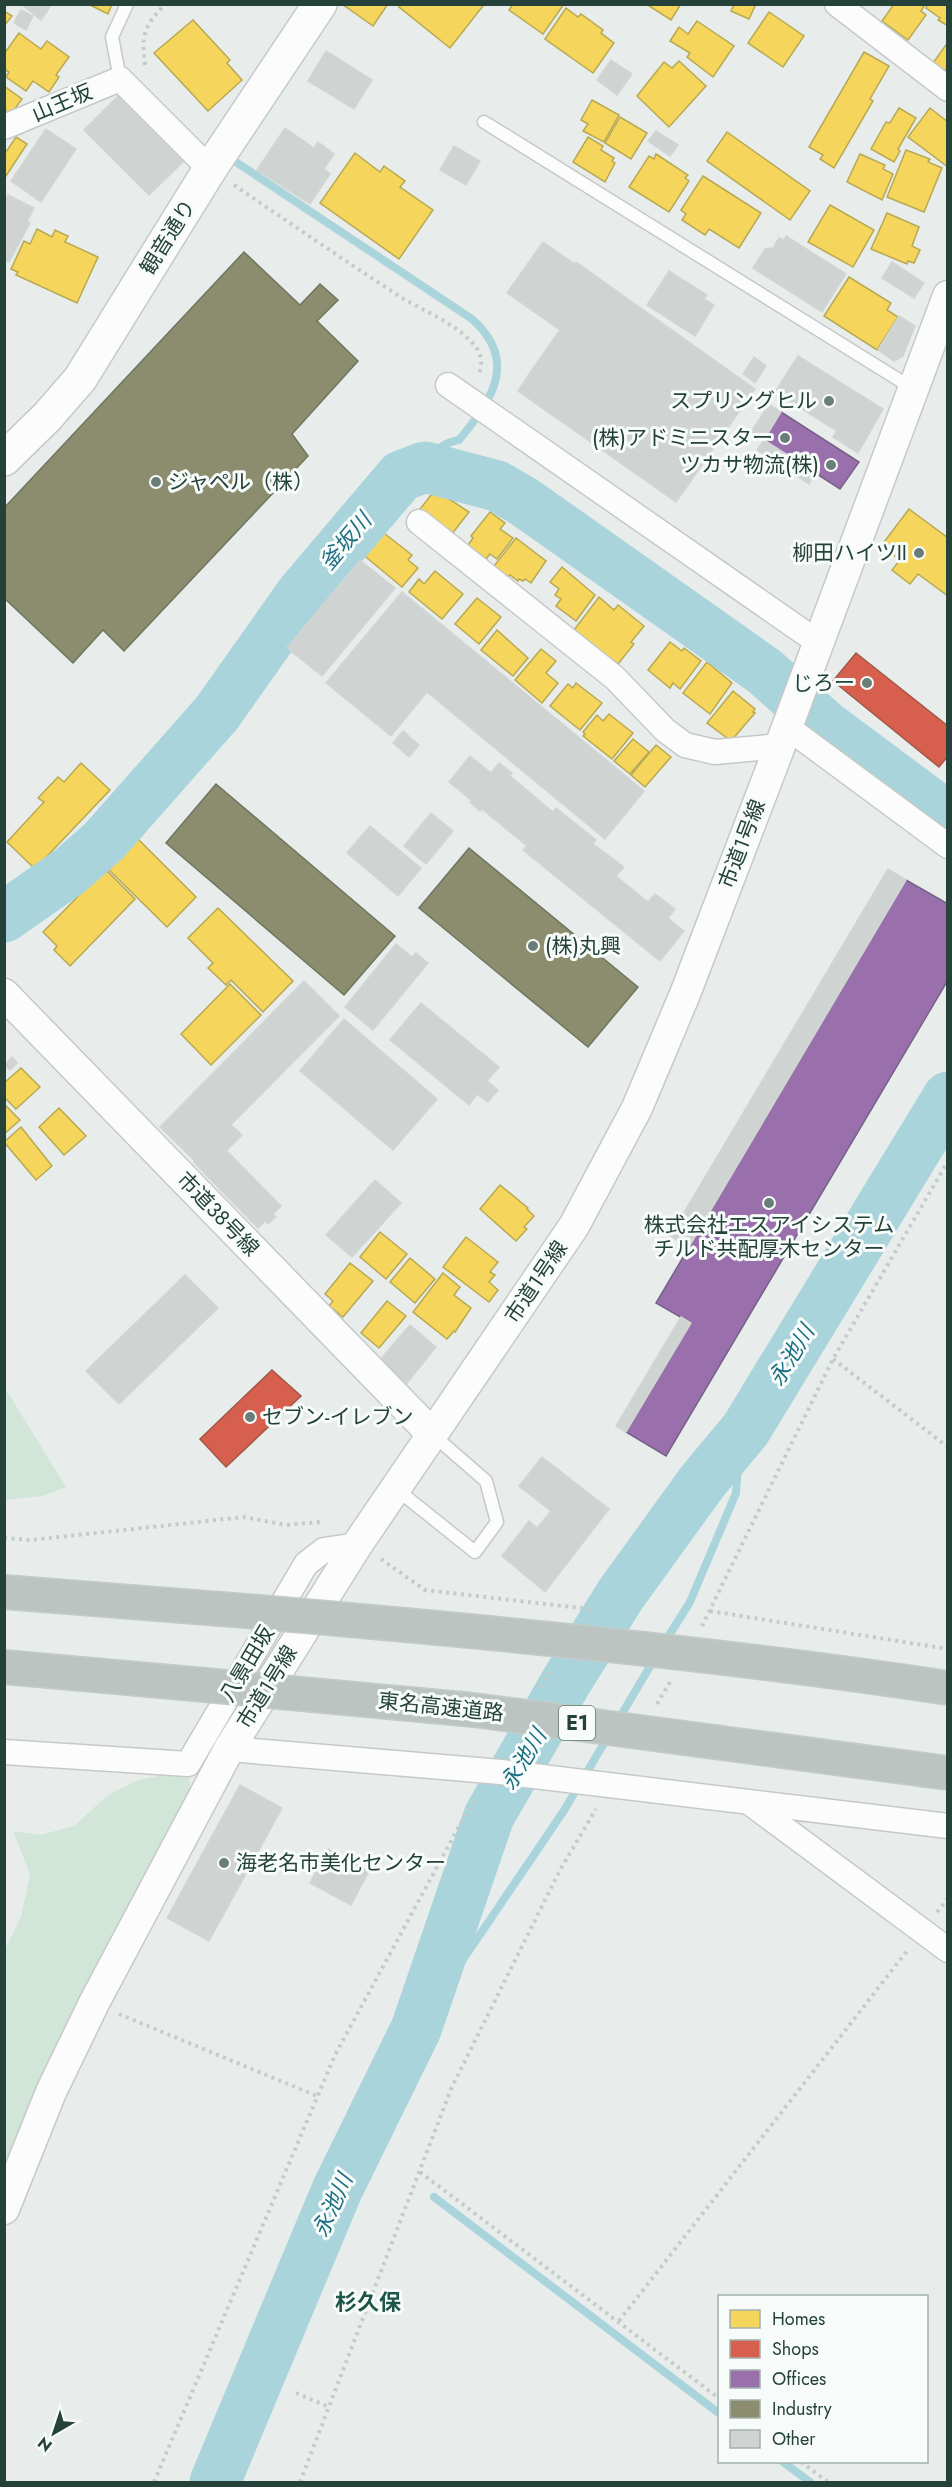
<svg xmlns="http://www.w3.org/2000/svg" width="952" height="2487" font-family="Jost,'Noto Sans JP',sans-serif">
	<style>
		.green { fill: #d1e6d8 }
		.homes { fill: #f6d55c; stroke: #b7a952; stroke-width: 1.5 }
		.shops { fill: #d6604d; stroke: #a15747; stroke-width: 1.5 }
		.offices { fill: #9970ab; stroke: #766289; stroke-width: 1.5 }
		.industry { fill: #8c8c6e; stroke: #6d765e; stroke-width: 1.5 }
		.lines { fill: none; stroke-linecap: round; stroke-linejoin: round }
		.stream { stroke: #a9d4db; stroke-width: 8 }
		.river { stroke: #a9d4db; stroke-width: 51 }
		.building { fill: #cfd4d2; stroke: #d1d6d4; stroke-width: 1.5 }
		.service-casing { stroke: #c5cac8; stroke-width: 15 }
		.minor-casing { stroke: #c5cac8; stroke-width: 27 }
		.tertiary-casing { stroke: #c5cac8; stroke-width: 33 }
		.secondary-casing { stroke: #c3cbc8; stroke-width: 36 }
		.motorway-casing { stroke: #c3ccc9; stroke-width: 36 }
		.path { stroke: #c3ccca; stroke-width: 4; stroke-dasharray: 3 4.5; stroke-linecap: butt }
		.service { stroke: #fcfcfc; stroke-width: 12 }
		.minor { stroke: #fcfcfc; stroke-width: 24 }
		.tertiary { stroke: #fcfcfc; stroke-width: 30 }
		.secondary { stroke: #fcfcfc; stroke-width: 33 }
		.motorway { stroke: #bcc4c2; stroke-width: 33 }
		.motorway-bridge-casing { stroke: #c3ccc9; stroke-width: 36; stroke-linecap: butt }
		.motorway-bridge { stroke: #bcc4c2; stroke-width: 33 }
		.poi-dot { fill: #697e78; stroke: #f7fbf9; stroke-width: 2 }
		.labels { text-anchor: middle; stroke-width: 6; stroke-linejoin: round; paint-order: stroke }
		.shield { fill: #f7fbf9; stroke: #637a73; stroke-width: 1.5 }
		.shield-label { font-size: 20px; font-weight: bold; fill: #24423a }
		.street-label { font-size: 21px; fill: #24423a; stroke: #f7fbf9 }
		.poi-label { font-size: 21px; fill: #24423a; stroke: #f7fbf9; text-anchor: end }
		.water-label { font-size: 22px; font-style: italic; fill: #1c6f80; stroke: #f7fbf9 }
		.neighbourhood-label { font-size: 22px; font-weight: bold; fill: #1f5548; stroke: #f7fbf9 }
	</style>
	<rect width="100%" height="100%" fill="#e8edeb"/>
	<g class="green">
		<path d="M4,1388H5L66,1487L43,1496L5,1500Z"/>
		<path d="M164,1775L189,1778L192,1798L5,2217V1949L21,1917L30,1874L13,1831L40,1835L74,1826L108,1795L138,1780Z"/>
	</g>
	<g class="homes">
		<path d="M88,4H112L108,14Z"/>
		<path d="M342,4H388L373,26Z"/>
		<path d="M401,4H480L483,6L450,48L399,7Z"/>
		<path d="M513,4H564L543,34L509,10Z"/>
		<path d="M646,4H681L671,20Z"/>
		<path d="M734,4H756L749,19L731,11Z"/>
		<path d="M894,4L925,5L921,11L926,15L908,40L882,21Z"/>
		<path d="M928,4H948V26L938,20L940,18L926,8Z"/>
		<path d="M566,8L578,17L581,14L603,30L601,33L614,43L593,73L545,39Z"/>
		<path d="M4,11L12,16L4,26Z"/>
		<path d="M769,12L804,36L783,67L748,43Z"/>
		<path d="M193,20L230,60L227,63L242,80L208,111L154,53Z"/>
		<path d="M697,21L734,46L713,77L687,57L690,53L670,41L679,27L688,34Z"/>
		<path d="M19,33L41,49L47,41L69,57L56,75L59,77L49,92L33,81L26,91L6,77L9,72L4,69V54Z"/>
		<path d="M948,42V67L944,71L933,63Z"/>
		<path d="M864,52L889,66L870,99L873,101L834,168L820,159L823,155L809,147Z"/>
		<path d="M679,61L706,86L669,127L637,96L664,62L672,68Z"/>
		<path d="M4,86L22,99L11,114L8,112L6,115Z"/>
		<path d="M592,100L619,115L604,142L583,131L588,124L581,120Z"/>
		<path d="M899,108L916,118L898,149L900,151L894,162L871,149L886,122L890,123Z"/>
		<path d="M930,108L948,122V167L908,137Z"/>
		<path d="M620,117L647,133L631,159L605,143Z"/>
		<path d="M727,132L810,191L790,220L707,161Z"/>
		<path d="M16,137L27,144L4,179V151L6,152Z"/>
		<path d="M588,137L603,146L601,150L614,158L612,161L615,163L605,182L573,162Z"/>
		<path d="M906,150L930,159L928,162L942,168L924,212L887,197Z"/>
		<path d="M355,153L380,172L384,166L405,181L400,187L433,210L399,259L320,203Z"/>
		<path d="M656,154L688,175L685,178L689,181L669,212L629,187L649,156L654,159Z"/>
		<path d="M860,154L885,165L883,169L893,174L882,200L847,182Z"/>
		<path d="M703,176L761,213L739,248L709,229L705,235L682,220L686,214L681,210Z"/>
		<path d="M830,205L874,230L853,267L808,242Z"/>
		<path d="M887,213L919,227L912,246L920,250L914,263L908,261L907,264L871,249Z"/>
		<path d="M37,229L52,237L55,230L68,236L65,242L98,257L77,303L16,275L18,272L11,269L24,241L30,244Z"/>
		<path d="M849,277L891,303L887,310L898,317L877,350L824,316Z"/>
		<path d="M435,490L469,512L452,534L420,509Z"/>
		<path d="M909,509L948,538V596L918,574L910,584L892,570L900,560L881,546Z"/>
		<path d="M490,512L505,523L500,529L513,538L497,559L490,554L486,559L468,545L473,538L471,536Z"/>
		<path d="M380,530L412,555L408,560L418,568L402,587L361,553Z"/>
		<path d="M516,538L546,561L531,583L525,579L523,581L519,579L518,581L510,575L508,577L494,566Z"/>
		<path d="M562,567L595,595L576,621L556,606L561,599L555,595L559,589L550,582Z"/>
		<path d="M435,571L463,594L442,619L409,592L419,579L424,584Z"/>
		<path d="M599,597L614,610L618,605L644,626L631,642L634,644L618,664L574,630Z"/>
		<path d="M477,598L501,617L479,644L455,624Z"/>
		<path d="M497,630L528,658L513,676L481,650Z"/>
		<path d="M670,642L682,651L684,648L701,661L680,689L673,683L670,688L648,670Z"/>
		<path d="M541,649L556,661L546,673L558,683L542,703L515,680Z"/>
		<path d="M707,662L732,683L710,714L683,693Z"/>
		<path d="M576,683L602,703L580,730L550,706L568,684L573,688Z"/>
		<path d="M733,691L755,709L753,712L755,713L731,741L707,723Z"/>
		<path d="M609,714L633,733L612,759L583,736L585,734L583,732L597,715L603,721Z"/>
		<path d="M633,739L649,752L630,774L614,761Z"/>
		<path d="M656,745L671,757L645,787L631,775Z"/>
		<path d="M81,763L110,790L35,869L7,842L44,802L38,798L58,777L64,782Z"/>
		<path d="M135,836L196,897L167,927L105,866Z"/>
		<path d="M105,869L135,899L70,966L54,950L57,946L43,932Z"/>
		<path d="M218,908L293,981L263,1012L231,980L226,985L208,968L213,963L188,938Z"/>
		<path d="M230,984L261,1015L211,1065L181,1034Z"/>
		<path d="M21,1068L40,1087L16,1109L4,1097V1083Z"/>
		<path d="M4,1104L20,1120L4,1134Z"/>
		<path d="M59,1108L86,1136L64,1155L39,1127Z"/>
		<path d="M21,1127L52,1166L36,1180L4,1142Z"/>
		<path d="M500,1185L528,1208L527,1209L534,1216L524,1227L527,1229L516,1241L480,1209Z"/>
		<path d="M380,1232L407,1254L386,1279L360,1257Z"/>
		<path d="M466,1237L498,1262L490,1272L495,1275L489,1282L498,1290L489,1302L443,1267Z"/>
		<path d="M410,1258L435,1279L415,1303L390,1282Z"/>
		<path d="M350,1263L373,1281L343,1317L329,1306L333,1301L325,1294Z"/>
		<path d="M443,1273L460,1287L454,1295L471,1308L455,1332L454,1331L447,1339L413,1312Z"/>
		<path d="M387,1301L406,1316L379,1348L361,1333Z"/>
	</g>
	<g class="shops">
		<path d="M856,653L948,726V756L939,767L833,681Z"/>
		<path d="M272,1370L301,1396L226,1467L200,1439Z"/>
	</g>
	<g class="offices">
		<path d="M781,412L859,462L840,489L764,440Z"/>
		<path d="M906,880L948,904V980L666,1456L626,1432L691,1323L656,1303Z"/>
	</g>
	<g class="industry">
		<path d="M244,252L300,305L320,284L338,300L317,321L358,361L292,434L308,456L124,651L103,630L73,663L4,598V508Z"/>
		<path d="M216,784L395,936L344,995L166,843Z"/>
		<path d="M469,848L638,987L588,1047L419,908Z"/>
	</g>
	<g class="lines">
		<g class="stream">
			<path d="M236,162L472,319C519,361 492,400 459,440C441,443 434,452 425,467"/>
			<path d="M663,1645L690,1602L736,1493L740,1438"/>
			<path d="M617,1722L655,1658"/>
			<path d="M416,2029L563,1812L609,1735"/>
			<path d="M434,2197L720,2414"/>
			<path d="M783,2462L810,2482"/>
		</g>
		<g class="river">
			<path d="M4,917L70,871L104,841L217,713L301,594L401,476L425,467L497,486L523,501L764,671L827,727L948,817"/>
			<path d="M215,2482L337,2190L416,2029L489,1816L566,1682L621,1594L702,1482L746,1429L948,1097"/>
		</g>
	</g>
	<g class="building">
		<path d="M21,4H52L41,20Z"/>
		<path d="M21,10L33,16L26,30L14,23Z"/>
		<path d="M326,51L372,80L354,109L308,81Z"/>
		<path d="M611,60L632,74L617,95L597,80Z"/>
		<path d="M118,96L183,162L149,195L84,130Z"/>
		<path d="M285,128L314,148L318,142L334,154L324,169L330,174L310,204L257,170Z"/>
		<path d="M46,129L76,149L41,202L11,181Z"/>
		<path d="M656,131L678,145L670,156L648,141Z"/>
		<path d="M454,146L480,161L466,185L440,170Z"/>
		<path d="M8,195L34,208L27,222L30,223L9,262L4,260V202Z"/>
		<path d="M786,236L846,274L822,312L753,268L765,249L773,248L779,238L784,240Z"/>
		<path d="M543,242L575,264L576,262L755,389L688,485L554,391L547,400L532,390L539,380L529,374L560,330L507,293Z"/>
		<path d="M892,262L924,283L914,298L882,278Z"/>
		<path d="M669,271L707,295L704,299L714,305L695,336L647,305Z"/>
		<path d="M899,316L915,326L903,356L894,361L878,350Z"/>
		<path d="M798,356L883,409L858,453L833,437L837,431L775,392Z"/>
		<path d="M754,357L766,366L755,383L743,374Z"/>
		<path d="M529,374L539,380L532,390L547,400L554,391L688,485L676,502L518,391Z"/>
		<path d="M769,404L781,412L764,440L751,432Z"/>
		<path d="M764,440L816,473L809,484L757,450Z"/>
		<path d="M360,560L395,588L322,676L287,648Z"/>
		<path d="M402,592L644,791L605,839L427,692L391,736L326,683Z"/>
		<path d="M403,731L419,745L409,757L393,743Z"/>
		<path d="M470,756L491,773L499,763L512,773L510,776L553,812L556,808L596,840L593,844L624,867L616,876L648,902L655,894L675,909L668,918L684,931L660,961L523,850L527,846L482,809L480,811L470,802L472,801L449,782Z"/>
		<path d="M431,813L453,831L426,864L404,846Z"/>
		<path d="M370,826L421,868L398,896L347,853Z"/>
		<path d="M888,869L906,880L689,1247L670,1236Z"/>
		<path d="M396,944L412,957L416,953L428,963L373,1030L345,1007Z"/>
		<path d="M304,981L339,1016L195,1161L160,1127Z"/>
		<path d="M421,1003L499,1067L487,1081L498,1090L488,1102L477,1094L469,1105L390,1040Z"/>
		<path d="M344,1019L437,1099L393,1150L300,1071Z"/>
		<path d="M12,1057L17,1063L10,1070L4,1065Z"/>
		<path d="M231,1125L242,1135L204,1173L194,1162Z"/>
		<path d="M227,1151L281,1206L273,1214L276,1217L268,1224L265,1221L258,1228L204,1173Z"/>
		<path d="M375,1180L401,1203L352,1257L326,1235Z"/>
		<path d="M185,1275L218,1308L119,1404L86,1371Z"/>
		<path d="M681,1317L691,1323L626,1432L616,1426Z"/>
		<path d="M410,1325L436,1347L407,1383L379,1361Z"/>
		<path d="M542,1457L609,1509L545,1592L502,1556L529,1521L537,1528L551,1511L519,1486Z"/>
		<path d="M240,1785L282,1808L209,1941L167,1918Z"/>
		<path d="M328,1849L369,1871L351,1905L310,1883Z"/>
	</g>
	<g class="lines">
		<defs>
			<g id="service">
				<path d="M120,79L112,37L127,4"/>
				<path d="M484,122L912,388"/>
				<path d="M395,1488L475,1552L497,1522L486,1481L433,1435"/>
			</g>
			<g id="minor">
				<path d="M837,4L948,89"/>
				<path d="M4,127L120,79L210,169"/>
				<path d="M448,385L819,643"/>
				<path d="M419,522L615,678L665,730L685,745L715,752L780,746"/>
				<path d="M787,727L948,846"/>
				<path d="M229,1749L501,1772L948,1826"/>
				<path d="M4,1752L188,1764L306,1564L324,1550L357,1545"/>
				<path d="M750,1803L948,1950"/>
			</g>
			<g id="tertiary">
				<path d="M4,994L432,1434"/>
				<path d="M4,2209L51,2092L94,2003L229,1749L357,1545L574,1226L637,1108L685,994L780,746L948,296"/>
			</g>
			<path id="secondary" d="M4,459L47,417L80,379L210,169L320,4"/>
			<g id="motorway">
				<path d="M4,1592L246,1611"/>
				<path d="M4,1667L205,1685"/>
			</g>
		</defs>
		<use href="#service" class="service-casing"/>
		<use href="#minor" class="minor-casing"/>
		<use href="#tertiary" class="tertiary-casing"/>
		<use href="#secondary" class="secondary-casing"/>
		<use href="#motorway" class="motorway-casing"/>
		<g class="path">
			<path d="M145,65C141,34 144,27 165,4"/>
			<path d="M234,185C290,223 345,261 402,298C426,312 457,324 475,346C482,354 483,366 478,376"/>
			<path d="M833,1359L948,1447"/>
			<path d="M4,1538L31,1540L244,1517L286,1525L320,1522"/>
			<path d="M381,1559L425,1590L589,1609L586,1613"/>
			<path d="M710,1611L948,1649"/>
			<path d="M702,1626L833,1359L948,1161"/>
			<path d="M540,1687L551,1671"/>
			<path d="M657,1704L670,1682"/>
			<path d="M937,1912L948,1898"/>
			<path d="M119,2014L317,2096"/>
			<path d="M420,2172L720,2399"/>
			<path d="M619,2321L907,1951"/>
			<path d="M296,2393L329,2407"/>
			<path d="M801,2462L828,2482"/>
			<path d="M154,2482L335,2055L475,1797"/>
			<path d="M300,2482L451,2089L560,1870L596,1809"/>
		</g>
		<use href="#service" class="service"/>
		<use href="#minor" class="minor"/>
		<use href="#tertiary" class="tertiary"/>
		<use href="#secondary" class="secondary"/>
		<use href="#motorway" class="motorway"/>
		<defs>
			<g id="motorway-bridge">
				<path d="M246,1611C480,1631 715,1653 948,1688"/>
				<path d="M205,1685L474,1710L948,1773"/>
			</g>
		</defs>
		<use href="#motorway-bridge" class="motorway-bridge-casing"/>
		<use href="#motorway-bridge" class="motorway-bridge"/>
	</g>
	<g class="poi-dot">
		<circle cx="829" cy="401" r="6"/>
		<circle cx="785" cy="438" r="6"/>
		<circle cx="831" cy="465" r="6"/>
		<circle cx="156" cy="482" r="6"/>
		<circle cx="919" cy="553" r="6"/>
		<circle cx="867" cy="683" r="6"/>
		<circle cx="533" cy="946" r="6"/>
		<circle cx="769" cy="1203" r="6"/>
		<circle cx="250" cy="1417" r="6"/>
		<circle cx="224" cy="1863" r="6"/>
	</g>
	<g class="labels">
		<rect class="shield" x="559" y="1706" width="36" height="34" rx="4.5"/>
		<g class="shield-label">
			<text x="577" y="1730">E1</text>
		</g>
		<g class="street-label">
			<text transform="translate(62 103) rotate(-23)" y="7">山王坂</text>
			<text transform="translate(168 237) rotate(-58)" y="7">観音通り</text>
			<text transform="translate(742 844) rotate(-69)" y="7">市道1号線</text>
			<text transform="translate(218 1214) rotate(46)" y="7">市道38号線</text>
			<text transform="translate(536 1282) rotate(-56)" y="7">市道1号線</text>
			<text transform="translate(247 1664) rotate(-59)" y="7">八景田坂</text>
			<text transform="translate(267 1687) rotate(-58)" y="7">市道1号線</text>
			<text transform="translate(441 1707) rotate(6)" y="7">東名高速道路</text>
		</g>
		<g class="poi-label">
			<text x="817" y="408">スプリングヒル</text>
			<text x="773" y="445">(株)アドミニスター</text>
			<text x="819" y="472">ツカサ物流(株)</text>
			<text x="168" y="489" text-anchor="start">ジャペル（株）</text>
			<text x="907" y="560">柳田ハイツII</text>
			<text x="855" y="690">じろー</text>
			<text x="545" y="953" text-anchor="start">(株)丸興</text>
			<text x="769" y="1232" text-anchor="middle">株式会社エスアイシステム<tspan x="769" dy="24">チルド共配厚木センター</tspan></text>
			<text x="262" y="1424" text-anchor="start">セブン-イレブン</text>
			<text x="236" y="1870" text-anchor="start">海老名市美化センター</text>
		</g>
		<g class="water-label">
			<text transform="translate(345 541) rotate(-50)" y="8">釜坂川</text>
			<text transform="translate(791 1355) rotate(-59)" y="8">永池川</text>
			<text transform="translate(523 1759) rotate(-59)" y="8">永池川</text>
			<text transform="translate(332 2205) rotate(-66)" y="8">永池川</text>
		</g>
		<g class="neighbourhood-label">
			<text x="368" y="2310">杉久保</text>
		</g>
	</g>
	<rect width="952" height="2487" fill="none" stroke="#24423a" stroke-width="12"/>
	<rect x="718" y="2295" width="210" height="168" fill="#f7fbf9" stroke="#a3b1ad" stroke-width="1.5"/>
	<rect x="730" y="2310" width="30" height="18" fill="#f6d55c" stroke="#a3b1ad" stroke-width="1.5"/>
	<text x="772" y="2325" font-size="18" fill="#24423a">Homes</text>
	<rect x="730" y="2340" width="30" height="18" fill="#d6604d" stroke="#a3b1ad" stroke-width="1.5"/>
	<text x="772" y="2355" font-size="18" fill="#24423a">Shops</text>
	<rect x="730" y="2370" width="30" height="18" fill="#9970ab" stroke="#a3b1ad" stroke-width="1.5"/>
	<text x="772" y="2385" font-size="18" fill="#24423a">Offices</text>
	<rect x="730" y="2400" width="30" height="18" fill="#8c8c6e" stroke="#a3b1ad" stroke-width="1.5"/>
	<text x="772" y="2415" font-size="18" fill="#24423a">Industry</text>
	<rect x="730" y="2430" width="30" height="18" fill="#cfd4d2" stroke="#a3b1ad" stroke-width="1.5"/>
	<text x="772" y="2445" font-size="18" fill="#24423a">Other</text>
	<g transform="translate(54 2433) rotate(219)" stroke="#f7fbf9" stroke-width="4.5" paint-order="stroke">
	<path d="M0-4.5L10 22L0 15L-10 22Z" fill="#24423a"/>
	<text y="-9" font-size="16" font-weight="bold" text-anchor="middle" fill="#24423a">N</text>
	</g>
</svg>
